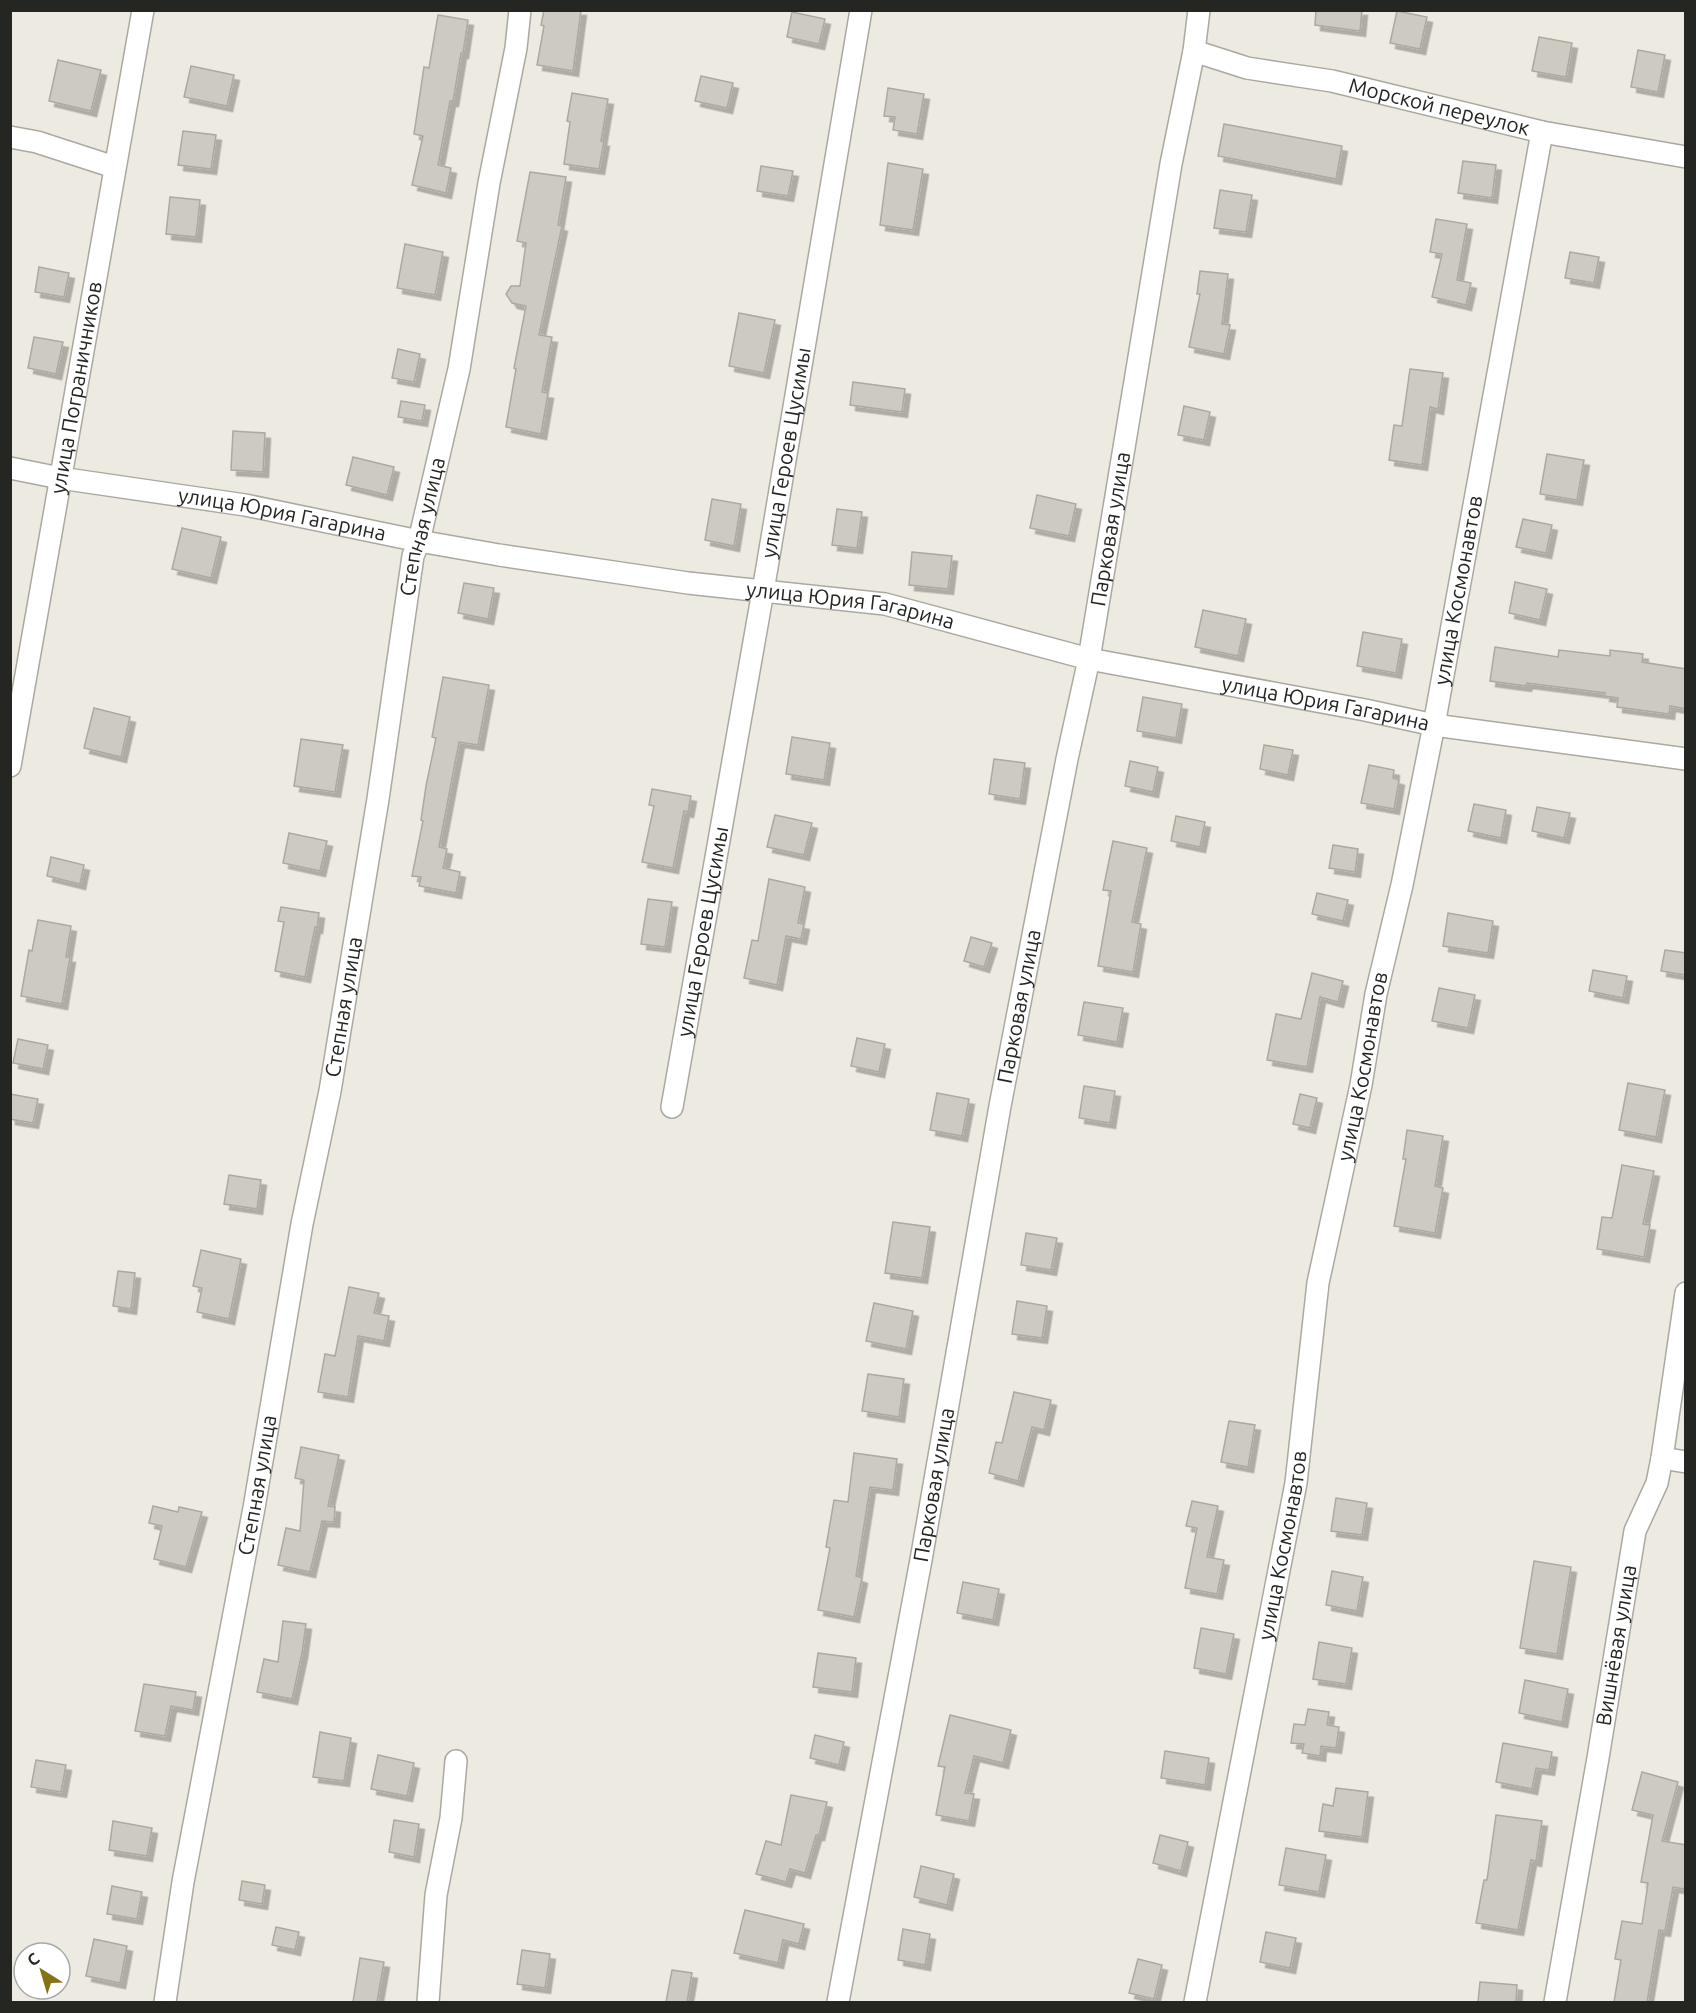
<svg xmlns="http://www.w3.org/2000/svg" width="1696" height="2013" font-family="Ubuntu,sans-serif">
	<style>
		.building { fill: #cdcbc1; stroke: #aba9a0; stroke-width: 1.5; filter: url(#shadow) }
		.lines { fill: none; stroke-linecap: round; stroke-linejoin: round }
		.minor-casing { stroke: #aba99f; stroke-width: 24 }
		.minor { stroke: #fff; stroke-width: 21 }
		.labels { text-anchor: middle; stroke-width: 4.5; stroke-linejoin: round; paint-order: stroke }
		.street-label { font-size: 21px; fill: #252521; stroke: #fff }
	</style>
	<defs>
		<filter id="shadow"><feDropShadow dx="5.5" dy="5.5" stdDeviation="0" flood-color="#0004"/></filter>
	</defs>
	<rect width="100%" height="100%" fill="#edebe1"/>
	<g class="building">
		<path d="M544,10H581L573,71L537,65L544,26L541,25Z"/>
		<path d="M1316,10H1362L1360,31L1315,25Z"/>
		<path d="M1397,11L1427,17L1420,49L1390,43Z"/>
		<path d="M792,12L825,19L819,44L787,37Z"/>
		<path d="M438,15L468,20L463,53H461L453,101H450L438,165L451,168L446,193L412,185L423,136L414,134L424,67L429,68Z"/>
		<path d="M1539,37L1572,43L1566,77L1532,71Z"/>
		<path d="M1638,50L1665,55L1658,92L1631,87Z"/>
		<path d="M58,60L101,70L91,111L49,101Z"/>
		<path d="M191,66L234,75L227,106L184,97Z"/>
		<path d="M701,76L733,83L727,108L695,101Z"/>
		<path d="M888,88L924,94L917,134L893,130L895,117L884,116Z"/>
		<path d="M572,93L608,99L601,141H604L599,169L564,164L570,122L567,121Z"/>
		<path d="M1224,124L1342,146L1336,179L1218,156Z"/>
		<path d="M183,131L216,135L211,169L178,165Z"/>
		<path d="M1463,161L1496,165L1492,198L1458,193Z"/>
		<path d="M888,163L923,169L913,230L880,225Z"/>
		<path d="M761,166L793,171L788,196L757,191Z"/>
		<path d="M530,172L566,177L558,225L562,226L539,335L552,337L542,392L548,393L541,434L506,427L516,369L514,368L526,306L512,303L506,294L511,286H520L526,243L517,241Z"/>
		<path d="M1220,190L1252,195L1246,232L1214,228Z"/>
		<path d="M170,197L200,200L196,237L166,234Z"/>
		<path d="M1436,219L1467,224L1457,280L1471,283L1466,305L1432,297L1442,254L1430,252Z"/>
		<path d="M405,244L443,252L435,295L397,288Z"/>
		<path d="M1570,252L1599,257L1594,283L1565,278Z"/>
		<path d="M39,267L69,273L64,297L35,292Z"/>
		<path d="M1200,271L1228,274L1222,324L1230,325L1224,354L1189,347L1200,294H1197Z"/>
		<path d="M739,313L775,320L764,373L729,366Z"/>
		<path d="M34,337L63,342L56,374L28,368Z"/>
		<path d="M398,349L420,354L414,382L392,378Z"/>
		<path d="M1410,369L1443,373L1438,409L1430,407L1422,465L1389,460L1394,425L1402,426Z"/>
		<path d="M853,382L905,389L902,412L850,405Z"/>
		<path d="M401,401L425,405L422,421L398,417Z"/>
		<path d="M1184,406L1210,412L1204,440L1178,435Z"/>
		<path d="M233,431L265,433L263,472L231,470Z"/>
		<path d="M1547,454L1584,460L1577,500L1540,494Z"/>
		<path d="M353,457L394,467L387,495L346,485Z"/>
		<path d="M1037,495L1076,504L1069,536L1030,528Z"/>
		<path d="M712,499L741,504L734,546L705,540Z"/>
		<path d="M837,509L862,512L857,548L832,545Z"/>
		<path d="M1523,519L1552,525L1546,553L1516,547Z"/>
		<path d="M182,528L221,537L211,578L172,569Z"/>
		<path d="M912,552L952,556L948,589L909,585Z"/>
		<path d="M1515,582L1547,589L1540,620L1509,613Z"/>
		<path d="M464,583L494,588L488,619L458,613Z"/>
		<path d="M1203,610L1246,619L1238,656L1195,647Z"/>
		<path d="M1363,632L1402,639L1396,673L1357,666Z"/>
		<path d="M1495,647L1558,657L1559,650L1610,656V650L1643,654L1642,662L1686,669V709L1670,706L1669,714L1617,707L1618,698L1604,696L1605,693L1527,683L1526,686L1490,681Z"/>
		<path d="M443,677L489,685L478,745L459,742L439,847L447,849L443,868L460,872L456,893L419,886L421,877L412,876L423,821L421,820L426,786L436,738L432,737Z"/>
		<path d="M1143,697L1182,704L1176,738L1137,731Z"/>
		<path d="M94,708L130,717L121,757L84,748Z"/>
		<path d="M792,737L830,743L824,780L786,774Z"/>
		<path d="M301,739L343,745L335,792L294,786Z"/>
		<path d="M1264,745L1293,750L1288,775L1260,769Z"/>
		<path d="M994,759L1025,763L1020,799L989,794Z"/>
		<path d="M1130,761L1158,767L1153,792L1125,786Z"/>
		<path d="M1369,765L1394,770L1393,778L1399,780L1394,809L1361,803Z"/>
		<path d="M652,789L691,796L688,812L684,811L673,868L642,862L654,806L649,805Z"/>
		<path d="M1474,804L1506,810L1501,838L1468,831Z"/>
		<path d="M1537,807L1570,813L1564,838L1532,831Z"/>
		<path d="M775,815L812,823L804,855L767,847Z"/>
		<path d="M1176,816L1205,822L1200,847L1171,841Z"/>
		<path d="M289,833L327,841L320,871L283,863Z"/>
		<path d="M1113,841L1147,848L1132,922L1141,924L1133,972L1098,966L1111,891L1103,890Z"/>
		<path d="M1333,845L1358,849L1355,872L1329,868Z"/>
		<path d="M51,857L84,865L80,884L47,876Z"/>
		<path d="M769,879L805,887L798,923L804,924L801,939L786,936L777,985L744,978L752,940L758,941Z"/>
		<path d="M1317,893L1348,900L1343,921L1312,914Z"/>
		<path d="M648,899L672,902L665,947L641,944Z"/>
		<path d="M281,907L319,913L317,928L315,927L305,977L275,971L284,922L278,921Z"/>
		<path d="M1448,913L1493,921L1488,953L1443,946Z"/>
		<path d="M38,920L71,926L66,957H70L62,1004L21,996L29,950L32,951Z"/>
		<path d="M971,937L992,943L984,967L964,961Z"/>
		<path d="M1665,950L1686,953V975L1661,971Z"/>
		<path d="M1593,970L1627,976L1623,998L1589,991Z"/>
		<path d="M1312,973L1343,981L1338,1002L1320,997L1307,1067L1267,1060L1276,1014L1301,1019Z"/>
		<path d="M1439,988L1475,995L1468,1028L1432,1021Z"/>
		<path d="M1084,1002L1123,1008L1117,1042L1078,1035Z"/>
		<path d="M857,1038L885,1044L879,1072L851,1066Z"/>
		<path d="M18,1039L48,1045L43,1069L13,1063Z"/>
		<path d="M1628,1083L1665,1090L1656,1137L1619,1130Z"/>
		<path d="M1084,1086L1115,1091L1110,1123L1079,1118Z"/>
		<path d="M937,1093L969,1099L962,1136L930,1130Z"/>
		<path d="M10,1094L38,1099L33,1123L10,1119Z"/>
		<path d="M1300,1094L1317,1098L1310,1128L1293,1124Z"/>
		<path d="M1407,1130L1443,1136L1435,1186L1443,1188L1435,1233L1394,1226L1406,1159H1403Z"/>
		<path d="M1622,1165L1654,1171L1643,1224L1650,1225L1644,1257L1597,1249L1602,1217L1612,1218Z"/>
		<path d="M229,1175L261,1180L257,1209L224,1204Z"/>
		<path d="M893,1222L930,1227L922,1278L885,1273Z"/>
		<path d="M1026,1233L1057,1238L1051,1270L1021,1265Z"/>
		<path d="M201,1250L241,1259L229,1319L197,1312L202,1288L193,1286Z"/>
		<path d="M118,1271L135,1273L131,1309L113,1306Z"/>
		<path d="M349,1287L379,1293L374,1313L389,1316L384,1341L358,1336L348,1397L318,1392L325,1354L335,1356Z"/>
		<path d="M1017,1301L1047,1306L1042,1338L1012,1334Z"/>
		<path d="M874,1303L913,1311L906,1349L866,1341Z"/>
		<path d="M868,1374L904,1379L899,1417L862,1411Z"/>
		<path d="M1014,1392L1051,1400L1044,1430L1032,1427L1018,1481L989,1473L996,1442L1002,1443Z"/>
		<path d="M1229,1421L1255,1425L1248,1467L1221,1462Z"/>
		<path d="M301,1447L339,1455L328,1506L335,1507L334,1522L322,1521L310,1572L278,1565L286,1528L300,1531L304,1480L295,1478Z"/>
		<path d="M854,1453L897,1459L893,1490L870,1487L856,1576L862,1578L854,1617L818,1610L830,1548L826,1547L834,1500L848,1502Z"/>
		<path d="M1336,1498L1367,1503L1362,1535L1331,1531Z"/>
		<path d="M1192,1501L1218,1506L1207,1557L1224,1560L1217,1594L1185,1588L1197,1528L1186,1526Z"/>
		<path d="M153,1506L178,1512L179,1507L202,1512L186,1567L154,1559L162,1526L149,1523Z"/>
		<path d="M1534,1561L1571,1567L1557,1654L1520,1648Z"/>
		<path d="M1332,1571L1363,1577L1357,1611L1326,1605Z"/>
		<path d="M963,1582L999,1589L993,1620L957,1613Z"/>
		<path d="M283,1621L306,1624L302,1653L292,1699L257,1692L264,1659L278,1662Z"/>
		<path d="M1201,1628L1234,1634L1226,1674L1194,1668Z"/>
		<path d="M1319,1642L1352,1648L1346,1684L1313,1679Z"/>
		<path d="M818,1653L856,1658L852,1692L813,1687Z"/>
		<path d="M1525,1680L1568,1689L1562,1722L1519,1713Z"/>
		<path d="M144,1684L196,1692L193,1710L171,1706L165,1736L135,1731Z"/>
		<path d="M1308,1709L1329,1712L1327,1725L1339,1727L1336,1748L1321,1746L1320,1756L1302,1753L1304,1744L1291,1743L1294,1724L1305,1725Z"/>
		<path d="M950,1715L1011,1730L1003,1763L974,1756L965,1793L974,1794L969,1821L936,1815L945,1767L938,1766Z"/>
		<path d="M320,1732L351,1738L344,1781L313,1777Z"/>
		<path d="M815,1735L844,1742L839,1765L810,1758Z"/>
		<path d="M1503,1743L1552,1752L1549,1770L1536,1768L1532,1789L1496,1782Z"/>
		<path d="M1165,1751L1209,1758L1205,1785L1161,1778Z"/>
		<path d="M378,1755L414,1763L407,1796L371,1789Z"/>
		<path d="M36,1760L66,1765L61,1792L31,1787Z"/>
		<path d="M1642,1772L1678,1782L1662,1841L1686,1845V1881L1684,1889L1673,1887L1665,1931L1659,1930L1647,2002H1614L1621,1960L1615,1959L1622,1921L1642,1924L1648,1883L1641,1882L1653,1815L1632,1810Z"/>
		<path d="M1336,1788L1368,1792L1362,1837L1319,1831L1323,1804L1333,1806Z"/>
		<path d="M791,1795L827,1802L819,1835H816L805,1873L790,1869L786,1882L756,1874L766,1841L781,1845Z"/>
		<path d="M1496,1815L1542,1821L1536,1861L1531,1860L1518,1930L1476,1923L1484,1880H1487Z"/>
		<path d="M394,1820L419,1824L414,1857L389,1852Z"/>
		<path d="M113,1821L152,1828L147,1856L109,1850Z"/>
		<path d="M1160,1835L1188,1842L1181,1871L1153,1863Z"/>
		<path d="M1286,1848L1326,1855L1319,1892L1279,1885Z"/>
		<path d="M921,1866L954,1874L947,1905L914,1897Z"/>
		<path d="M242,1881L265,1885L262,1904L239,1900Z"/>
		<path d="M112,1886L142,1892L137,1919L107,1914Z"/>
		<path d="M745,1910L804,1924L799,1944L783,1940L778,1963L734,1953Z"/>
		<path d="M276,1927L299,1932L295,1950L272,1945Z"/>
		<path d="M903,1929L930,1934L925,1965L898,1960Z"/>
		<path d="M1266,1932L1296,1938L1290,1968L1260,1962Z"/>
		<path d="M94,1939L127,1946L120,1983L86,1976Z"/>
		<path d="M522,1950L550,1954L545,1988L517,1984Z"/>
		<path d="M360,1958L384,1962L377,2002H353Z"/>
		<path d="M1138,1959L1162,1965L1154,1999L1129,1993Z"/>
		<path d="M672,1970L692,1973L687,2002H666Z"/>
		<path d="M1480,1982L1517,1985L1516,2002H1478Z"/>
	</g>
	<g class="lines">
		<defs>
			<g id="minor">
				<path id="s1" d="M1194,51L1247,68L1332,81L1542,132L1686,157"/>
				<path d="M10,137L37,142L114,167"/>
				<path id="s2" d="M10,468L60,478L245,505L419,541L499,555L688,583L885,604L1089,659L1365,710L1434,725L1686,759"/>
				<path id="s3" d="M10,766L143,10"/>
				<path id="s4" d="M672,1107L763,591L861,10"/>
				<path d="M1662,1458L1686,1462"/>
				<path id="s5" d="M165,2002L183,1882L254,1508L302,1224L330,1091L378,799L413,556L419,541L459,369L489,183L516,48L520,10"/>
				<path d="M428,2002L436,1895L451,1818L456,1761"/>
				<path id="s6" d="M838,2002L921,1560L1000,1106L1067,759L1089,659L1171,164L1194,51L1199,10"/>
				<path id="s7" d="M1195,2002L1296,1483L1318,1283L1361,1085L1376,994L1402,885L1434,725L1542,132"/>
				<path id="s8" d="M1555,2002L1598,1758L1635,1531L1657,1483L1662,1458L1686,1293"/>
			</g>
		</defs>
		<use href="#minor" class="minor-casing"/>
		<use href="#minor" class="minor"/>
	</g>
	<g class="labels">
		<g class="street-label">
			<text dy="7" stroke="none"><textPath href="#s1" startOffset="252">Морской переулок</textPath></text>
			<text dy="7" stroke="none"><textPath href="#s3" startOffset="384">улица Пограничников</textPath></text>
			<text dy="7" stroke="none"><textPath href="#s4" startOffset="664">улица Героев Цусимы</textPath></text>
			<text dy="7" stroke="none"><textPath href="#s2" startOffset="276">улица Юрия Гагарина</textPath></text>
			<text dy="7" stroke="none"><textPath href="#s5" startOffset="1498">Степная улица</textPath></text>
			<text dy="7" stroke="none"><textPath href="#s6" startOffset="1498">Парковая улица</textPath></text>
			<text dy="7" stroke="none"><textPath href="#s7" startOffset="1437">улица Космонавтов</textPath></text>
			<text dy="7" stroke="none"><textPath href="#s2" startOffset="852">улица Юрия Гагарина</textPath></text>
			<text dy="7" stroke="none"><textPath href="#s2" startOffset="1338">улица Юрия Гагарина</textPath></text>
			<text dy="7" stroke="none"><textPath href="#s4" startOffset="178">улица Героев Цусимы</textPath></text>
			<text dy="7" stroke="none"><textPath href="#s5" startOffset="1011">Степная улица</textPath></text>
			<text dy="7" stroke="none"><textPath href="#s6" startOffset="1012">Парковая улица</textPath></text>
			<text dy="7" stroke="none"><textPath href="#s7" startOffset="951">улица Космонавтов</textPath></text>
			<text dy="7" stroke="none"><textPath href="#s5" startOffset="525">Степная улица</textPath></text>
			<text dy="7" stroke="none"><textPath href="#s6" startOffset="526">Парковая улица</textPath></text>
			<text dy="7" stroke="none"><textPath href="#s7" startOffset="465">улица Космонавтов</textPath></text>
			<text dy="7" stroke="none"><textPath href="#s8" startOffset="362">Вишнёвая улица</textPath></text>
		</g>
	</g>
	<rect width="1696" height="2013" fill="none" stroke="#252521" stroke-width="24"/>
	<g transform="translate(42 1971) rotate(323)"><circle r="28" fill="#ffffff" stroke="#a8a8a6" stroke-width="1.5"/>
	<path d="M0-4.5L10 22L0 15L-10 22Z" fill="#847315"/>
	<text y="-9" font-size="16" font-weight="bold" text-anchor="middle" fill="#252521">С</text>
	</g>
</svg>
